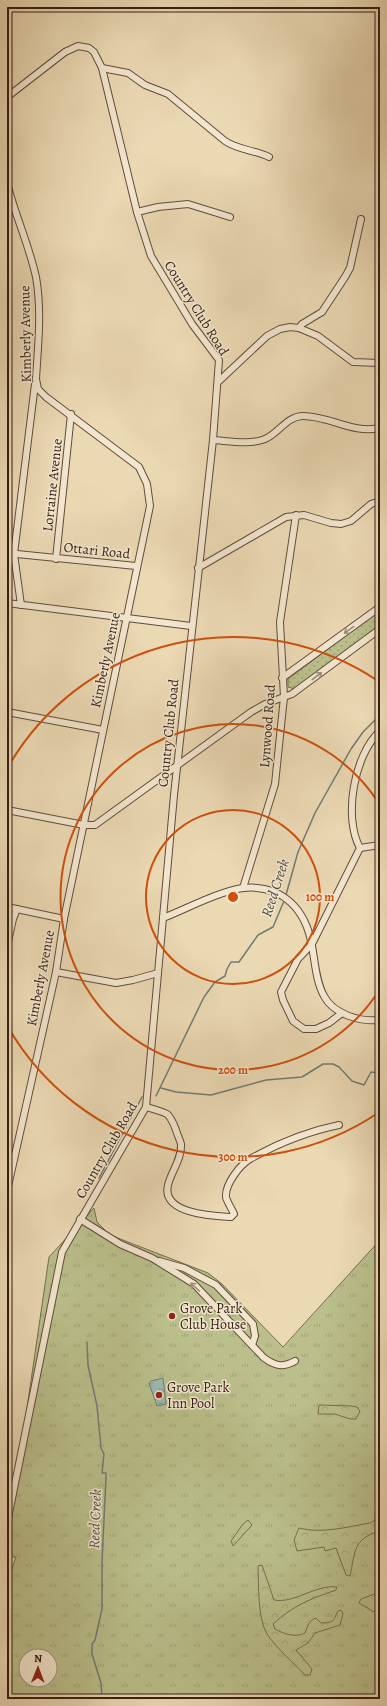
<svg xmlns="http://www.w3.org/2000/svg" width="387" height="1706" font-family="Alegreya,serif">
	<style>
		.grass { fill: url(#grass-tufts); stroke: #786e4f; fill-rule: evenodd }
		.forest { fill: url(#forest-crowns); stroke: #786e4f }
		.garden { fill: url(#garden-dots); stroke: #786e4f }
		.water { fill: url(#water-ripples); stroke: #727b74 }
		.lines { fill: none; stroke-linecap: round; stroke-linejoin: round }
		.stream { stroke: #727b74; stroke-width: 1.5 }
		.minor-casing { stroke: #624c3b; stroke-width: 8 }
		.minor { stroke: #f2e6ce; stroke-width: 6 }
		.oneway { stroke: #9d8c7a }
		.ring { fill: none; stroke: #cd500d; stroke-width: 2 }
		.poi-dot { fill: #8f2418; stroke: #f2e6ce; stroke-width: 1.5 }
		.labels { text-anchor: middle; stroke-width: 3; stroke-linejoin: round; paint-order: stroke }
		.street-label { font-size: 14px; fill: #351d13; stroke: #f2e6ce }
		.poi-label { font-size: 14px; fill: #351d13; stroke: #f2e6ce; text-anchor: start }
		.water-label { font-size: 15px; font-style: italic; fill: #544c44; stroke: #f2e6ce }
		.centre { fill: #cd500d; stroke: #f2e6ce; stroke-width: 2 }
		.ring-label { font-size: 12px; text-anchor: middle; font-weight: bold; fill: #cd500d; stroke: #f2e6ce; stroke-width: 3; stroke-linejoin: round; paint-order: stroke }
	</style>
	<defs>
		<pattern id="grass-tufts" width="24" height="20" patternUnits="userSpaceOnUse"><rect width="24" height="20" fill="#babf8b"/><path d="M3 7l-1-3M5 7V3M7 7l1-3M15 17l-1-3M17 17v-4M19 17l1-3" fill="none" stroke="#a0a477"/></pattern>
		<pattern id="forest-crowns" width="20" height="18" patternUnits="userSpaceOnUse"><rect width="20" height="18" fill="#babf8b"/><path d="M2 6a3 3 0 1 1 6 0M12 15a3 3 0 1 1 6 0" fill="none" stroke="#a0a477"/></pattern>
		<pattern id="garden-dots" width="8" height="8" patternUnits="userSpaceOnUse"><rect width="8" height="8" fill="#babf8b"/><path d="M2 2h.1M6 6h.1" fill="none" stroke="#a0a477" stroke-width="1.8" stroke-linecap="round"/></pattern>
		<pattern id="water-ripples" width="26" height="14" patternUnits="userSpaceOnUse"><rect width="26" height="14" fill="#9bb9b5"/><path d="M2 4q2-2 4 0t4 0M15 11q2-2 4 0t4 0" fill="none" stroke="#7f9692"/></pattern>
	</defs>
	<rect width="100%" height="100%" fill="#ebd9b4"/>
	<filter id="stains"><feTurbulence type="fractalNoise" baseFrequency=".005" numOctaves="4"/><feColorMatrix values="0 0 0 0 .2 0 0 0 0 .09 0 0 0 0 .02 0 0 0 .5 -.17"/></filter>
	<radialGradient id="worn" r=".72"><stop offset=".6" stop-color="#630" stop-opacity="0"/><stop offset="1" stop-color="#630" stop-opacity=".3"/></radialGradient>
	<path class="grass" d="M94,1208L97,1222L110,1235L208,1273L222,1284L283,1347L380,1240V1699H7V1583L16,1557H7V1546L49,1257ZM26,1656H50V1680H26Z"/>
	<g class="forest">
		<path d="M319,1405L352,1406L357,1407L360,1411L356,1419H350L335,1414H318Z"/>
		<path d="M248,1520L252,1525L233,1546L231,1541L243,1524Z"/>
		<path d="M375,1520H380V1531C353,1538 355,1553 350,1576L346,1575L336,1548L325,1551L324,1547L297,1551L294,1540L299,1528C321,1534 347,1527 370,1523Z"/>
		<path d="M262,1565L274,1600C294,1604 316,1584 337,1587L336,1590C310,1599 294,1605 273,1624L275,1629C284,1634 296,1638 305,1633C308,1626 308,1621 316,1618L321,1623C336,1622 332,1622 338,1611L341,1610L343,1614L340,1625L315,1633L308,1643L296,1650L312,1669L310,1675H305C293,1662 277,1649 267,1634C257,1617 259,1585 258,1566Z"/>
		<path d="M380,1592V1601L374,1612L359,1603L361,1599Z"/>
	</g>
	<path class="garden" d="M380,610V626L295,689L288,687V679Z"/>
	<path class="water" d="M163,1378L166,1404L157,1406L149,1383L151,1381Z"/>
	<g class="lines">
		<g class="stream">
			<path d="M286,895L298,852L315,813L351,749L363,732L380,715"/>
			<path d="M161,1088L176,1092L211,1095L266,1080L302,1077L323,1064H333L339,1067L352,1081L364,1085L371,1072L380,1073"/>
			<path d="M156,1096L204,997L215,982L225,976L227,969L231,962H239L258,935L273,927L284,901"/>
			<path d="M99,1178L142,1097"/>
			<path d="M87,1342L88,1365L97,1406L101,1448L104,1454L102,1473H106V1477L102,1562V1609L95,1640L92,1644V1654L101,1683L102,1699"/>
		</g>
		<defs>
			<g id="minor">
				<path d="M102,68L128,73L145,85L168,94L225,141C238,150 255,150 269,157"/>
				<path d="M7,97L65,52L78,46L89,48L94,52L102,68L137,212L151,256L192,324L219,360L213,440L174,795L146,1107L62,1252L7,1523"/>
				<path d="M7,183C15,215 29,245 36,277C42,311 38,345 36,379L38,389L46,397L139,467L147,484L150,506L64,919L56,972L7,1191"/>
				<path d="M137,212L158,207L188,204L230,217"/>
				<path d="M299,328L302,324L322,312L345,277L350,268L361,219"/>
				<path d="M219,381L267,336L280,329L290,327L299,328L318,336L353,362L380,363"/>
				<path d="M213,440C229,441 250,445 265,439C278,434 287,416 303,416C330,416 352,434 380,428"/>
				<path d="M7,553L136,566"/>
				<path d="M56,559L71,414"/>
				<path d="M198,568L286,517L304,515L331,523L341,524L351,521L371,504L380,501"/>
				<path d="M7,603L191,626"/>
				<path d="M21,605L14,554L35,384"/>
				<path d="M282,678L380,607"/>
				<path d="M7,712L103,730"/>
				<path d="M7,810L84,825H95L251,712L265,704L292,694L380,629"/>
				<path d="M360,848L380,845"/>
				<path d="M243,888L275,784L284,697L280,622L296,515"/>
				<path d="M7,907L64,919"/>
				<path d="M163,918C186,909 220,891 243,888C283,884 306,910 312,946C315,962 316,982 324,996C334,1015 361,1022 380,1020"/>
				<path d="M7,946L13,919L17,909"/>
				<path d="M56,972L116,983L133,980L158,973"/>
				<path d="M342,1013L329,1023L316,1029H304L293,1021L283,1000L281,992L298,959L312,944L360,848C343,817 354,755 380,731"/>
				<path d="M146,1107C153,1109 161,1111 167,1114C171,1117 174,1125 176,1130C177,1134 180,1140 181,1144C182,1159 171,1172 168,1185C161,1214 213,1216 231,1217L234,1214C232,1209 227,1202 226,1197C225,1184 240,1165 250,1159C277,1144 309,1131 339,1125"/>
				<path d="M80,1219L120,1244L152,1258L194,1284L264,1358C276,1366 282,1368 295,1361"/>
				<path d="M159,1261L184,1268L216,1285L253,1324L255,1336L252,1345"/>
			</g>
		</defs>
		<use href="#minor" class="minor-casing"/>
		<use href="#minor" class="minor"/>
	</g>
	<defs><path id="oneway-shaft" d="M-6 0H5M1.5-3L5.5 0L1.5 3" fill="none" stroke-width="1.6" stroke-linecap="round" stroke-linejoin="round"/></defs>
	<g class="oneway">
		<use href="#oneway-shaft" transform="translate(349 630) rotate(144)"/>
		<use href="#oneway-shaft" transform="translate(317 676) rotate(-37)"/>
		<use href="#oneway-shaft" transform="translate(195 1287) rotate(-138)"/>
	</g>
	<g class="ring">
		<circle cx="233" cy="897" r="87"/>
		<path d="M380 989A173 173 0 1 1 380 805"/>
		<path d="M378 1113A260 260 0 0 1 8 1027M8 767A260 260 0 0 1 378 681"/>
	</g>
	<g class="poi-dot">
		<circle cx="172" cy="1316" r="4"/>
		<circle cx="159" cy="1395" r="4"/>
	</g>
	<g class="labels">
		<g class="street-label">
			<text transform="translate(197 308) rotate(58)" y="5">Country Club Road</text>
			<text transform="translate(25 334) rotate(-91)" y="5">Kimberly Avenue</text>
			<text transform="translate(52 485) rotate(-84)" y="5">Lorraine Avenue</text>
			<text transform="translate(97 550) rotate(6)" y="5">Ottari Road</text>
			<text transform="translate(105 660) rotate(-78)" y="5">Kimberly Avenue</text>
			<text transform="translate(267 726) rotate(-86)" y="5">Lynwood Road</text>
			<text transform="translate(168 733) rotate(-84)" y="5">Country Club Road</text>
			<text transform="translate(40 978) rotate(-79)" y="5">Kimberly Avenue</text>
			<text transform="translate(106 1150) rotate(-60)" y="5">Country Club Road</text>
		</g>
		<g class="poi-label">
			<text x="180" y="1313">Grove Park<tspan x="180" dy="16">Club House</tspan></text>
			<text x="167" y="1392">Grove Park<tspan x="167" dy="16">Inn Pool</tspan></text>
		</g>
		<g class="water-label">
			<text transform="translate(275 888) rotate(-72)" y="5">Reed Creek</text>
			<text transform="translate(95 1519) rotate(-88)" y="5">Reed Creek</text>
		</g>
	</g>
	<circle cx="233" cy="897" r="6" class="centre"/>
	<g class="ring-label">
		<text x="320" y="901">100 m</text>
		<text x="233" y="1074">200 m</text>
		<text x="233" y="1161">300 m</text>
	</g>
	<rect width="387" height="1706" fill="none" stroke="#ebd9b4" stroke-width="24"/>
	<rect x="8" y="8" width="371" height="1690" fill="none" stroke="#351d13" stroke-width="2"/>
	<rect x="12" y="12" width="363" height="1682" fill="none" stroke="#351d13"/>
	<g transform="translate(38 1668) rotate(1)"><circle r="19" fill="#f2e6ce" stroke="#a69683"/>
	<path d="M0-3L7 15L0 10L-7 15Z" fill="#8f2418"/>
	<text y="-6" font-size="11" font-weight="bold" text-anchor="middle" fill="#351d13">N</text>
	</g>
	<rect width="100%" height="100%" filter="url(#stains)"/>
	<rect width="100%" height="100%" fill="url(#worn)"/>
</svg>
